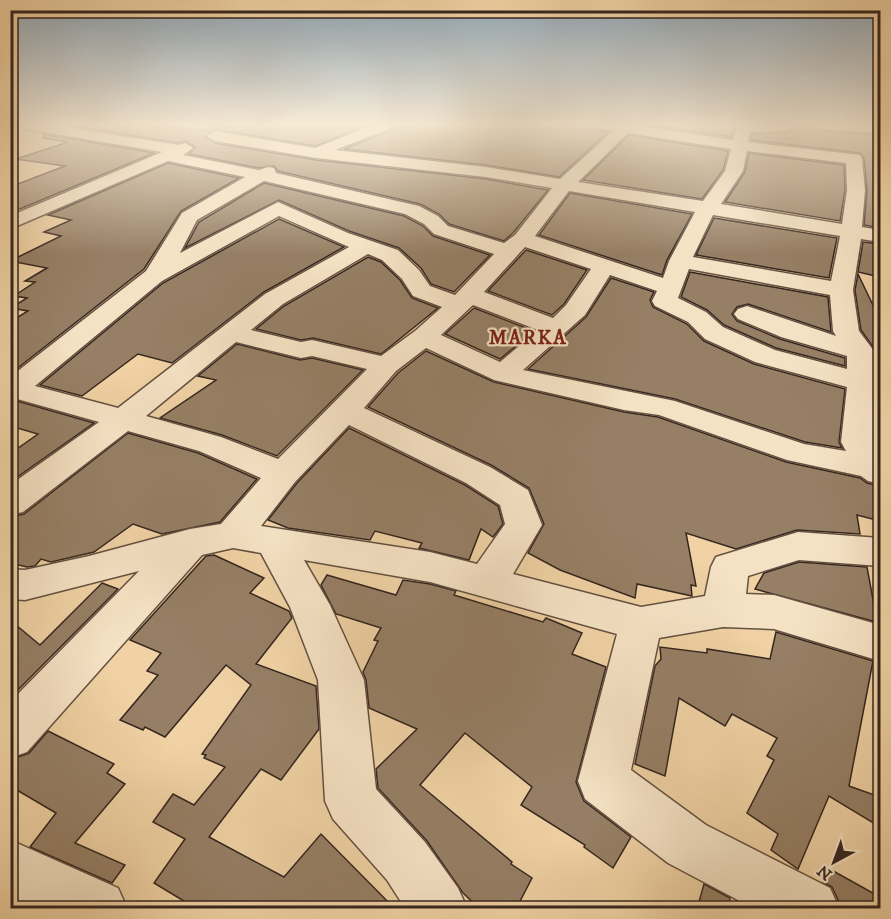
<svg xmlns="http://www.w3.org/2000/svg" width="891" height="919" font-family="'IM FELL DW Pica',serif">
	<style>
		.building { fill: #967f65; stroke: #352620; stroke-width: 1.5 }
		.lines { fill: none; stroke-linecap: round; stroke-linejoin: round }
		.minor-casing { stroke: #645141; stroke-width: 3 }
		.minor { fill: #f5e2c4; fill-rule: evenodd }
		.labels { text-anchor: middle; stroke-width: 4.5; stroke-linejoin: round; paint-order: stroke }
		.far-district-label { font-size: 20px; font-weight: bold; letter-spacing: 1.5px; fill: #7a1f14; stroke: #f5e2c4 }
	</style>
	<rect width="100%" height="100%" fill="#f0d2a4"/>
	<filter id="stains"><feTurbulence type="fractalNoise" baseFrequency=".00333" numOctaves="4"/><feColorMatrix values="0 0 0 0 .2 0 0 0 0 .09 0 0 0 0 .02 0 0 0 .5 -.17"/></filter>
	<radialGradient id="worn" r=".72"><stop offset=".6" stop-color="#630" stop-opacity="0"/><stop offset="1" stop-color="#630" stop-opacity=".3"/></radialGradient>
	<g class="building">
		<path d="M67,125H166L206,131V125H367L315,146L215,129L205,137L215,143L316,160L486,179L548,190L513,233L504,241L449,224L439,214L420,204L278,171L274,166L259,168L189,154L195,147L186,141L179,143Z"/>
		<path d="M395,125H594L598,130L608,132L559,177L486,165L344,149L392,130Z"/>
		<path d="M650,125H736L731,137Z"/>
		<path d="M794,125H812L821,131L880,135V149L876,152L880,155V228L864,225L867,190L864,159L860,153L751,140L752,134L789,132Z"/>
		<path d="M44,134L154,153L20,209L10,207V187L65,166L16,159L68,142L43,138Z"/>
		<path d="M629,135L728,151L723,170L702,199L583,180Z"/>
		<path d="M749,153L844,165L845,190L840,221L725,202L745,172Z"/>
		<path d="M168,163L239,178L181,211L144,269L10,374V322L28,311L11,308L27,298L14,296L35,282L25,281L47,268L10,261L61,236L44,232L71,220L48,215Z"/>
		<path d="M264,183L404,216L423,226L433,236L490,255L454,292L431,284L421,268L399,248L349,231L279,200L185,248L199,222Z"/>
		<path d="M570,193L692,214L667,260L662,275L539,235Z"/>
		<path d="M714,218L837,238L829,278L696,255Z"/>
		<path d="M279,219L344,247L264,292L172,363L138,354L82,396L40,385L163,283Z"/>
		<path d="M863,242L880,244V277L858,272Z"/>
		<path d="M526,250L587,270L564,304L552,315L488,291Z"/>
		<path d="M368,257L381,262L400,280L412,298L438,308L381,354L313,338L301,340L256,329L284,306Z"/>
		<path d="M690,272L828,297L831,332L748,304L737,307L732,314L737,321L780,339L845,358V366L776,348L724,325L707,310L681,297Z"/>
		<path d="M858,274L880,320V437L878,436V447L875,441L878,382L876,351L861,330L855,290Z"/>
		<path d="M611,278L654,292L650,300L653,307L687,324L704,341L754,364L845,389L839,442L842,448L805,442L675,399L528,369L586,317Z"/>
		<path d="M474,308L534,331L500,359L445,334Z"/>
		<path d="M237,344L300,360L312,358L363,370L277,456L222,435L160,418L216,380L198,376Z"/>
		<path d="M426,351L494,382L624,412L658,417L786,462L860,478L867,483L879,486L880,521L857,515L860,534L797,530L736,549L686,533L696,586L691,585L692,596L637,584L635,598L560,570L528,553L544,524L529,488L491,465L368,407L398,373Z"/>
		<path d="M17,401L94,423L10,482V454L38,434L10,426V403Z"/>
		<path d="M349,428L465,485L498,506L503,524L493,537L481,529L469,560L419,548L422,543L375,531L370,540L288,528L268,520L297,483Z"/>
		<path d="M128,433L198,453L257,479L220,522L162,534L133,524L94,552L51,562L41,559L35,566L27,567L10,563V517L24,514Z"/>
		<path d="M214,555L264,578L250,593L289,611L292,618L256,664L316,686L319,729L281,780L261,769L209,837L284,877L321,834L395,909H197L154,883L185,839L153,822L173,794L194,805L225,767L204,758L206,755L202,754L251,685L226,665L165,737L145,727L143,730L120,720L158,675L147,671L161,653L130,640L206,556Z"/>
		<path d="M799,562L867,567L874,605L880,607V623L755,589L764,573Z"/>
		<path d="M327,575L396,595L403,580L430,584L456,591L454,595L543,622L546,618L582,633L572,654L606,667L576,782L584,801L631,837L613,868L584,847L585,845L521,805L532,787L465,733L420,785L512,862L511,864L532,878L516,909H480L463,893L427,841L378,788L376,769L417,729L369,708L366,680L363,672L378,641L374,640L381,628L336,614L321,585Z"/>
		<path d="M102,583L118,589L10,698V620L40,645Z"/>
		<path d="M776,632L873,661L849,786L880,797V827L829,796L798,869L771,850L778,834L747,813L774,760L767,756L777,738L732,714L725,726L679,698L665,776L635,764L655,666L661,659L660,647L707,653V649L770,659Z"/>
		<path d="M48,731L114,764L107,773L125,784L75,843L125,865L112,883L30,847L56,813L10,786V760L29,753Z"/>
		<path d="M826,867L880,897V909H844L841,906L832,887L823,882Z"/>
		<path d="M704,884L730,898L729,909H697Z"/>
	</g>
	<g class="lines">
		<defs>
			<g id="minor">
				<path d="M18,125H53L179,145L185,143L193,148L183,155L259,170L268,167L274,168L276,173L419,206L438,216L448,226L504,243L515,235L552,188L486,177L316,158L215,141L207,136L215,131L315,148L373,125H393L391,128L335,150L486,167L560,179L613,131L598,128L596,125H635L733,140L738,125H792L789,130L784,131L750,132L748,142L860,155L862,159L865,190L862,227L880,230V242L861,239L853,290L859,331L874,351L876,382L873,442L880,455V484L868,481L861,476L787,460L659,415L624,410L494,380L426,348L396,371L364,408L490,467L528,490L542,525L513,574L641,607L705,596L711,567L716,557L798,532L880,538V566L799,560L748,576L746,594L774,595L880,625V661L774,629L723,627L659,638L631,770L706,825L830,888L839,908H753L668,863L585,799L578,781L617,634L430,582L304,560L330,605L364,680L376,789L425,842L458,888L467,908H405L387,880L333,819L325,801L318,680L290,607L261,553L233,548L202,555L27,752L10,758V702L139,571L25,600L10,599V569L25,570L89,556L190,529L221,524L261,478L199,451L128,431L23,512L10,515V485L99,422L17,399L10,401V377L146,271L182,213L245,177L168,161L10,229V216L162,152L25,129ZM628,133L731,149L725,171L703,201L578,182ZM747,151L846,163L847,190L842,224L721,204L743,171ZM264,181L405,214L424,224L434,234L494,254L455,295L430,286L419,270L398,250L348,233L278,202L180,253L197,220ZM569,191L695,212L669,261L663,278L535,236ZM713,215L840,236L831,281L693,257ZM279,216L349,247L265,294L118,408L35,386L162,281ZM525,247L591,269L566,305L553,318L484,292ZM368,254L382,260L402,279L413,296L442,307L415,331L381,356L312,340L301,342L251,330L283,304ZM689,269L830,295L833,331L836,336L747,306L738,309L734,314L738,319L781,337L847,356V369L775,350L723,327L706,312L678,298ZM610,275L657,291L652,301L655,306L688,322L705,339L755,362L847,387L841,442L846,451L804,444L675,401L523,370L585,315ZM473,305L538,330L500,362L441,335ZM236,342L301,358L312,356L367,369L278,459L221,437L146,416ZM349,425L466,483L500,505L505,524L477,564L430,552L261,526L295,482Z"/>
				<path d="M814,125H880V133L821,129Z"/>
				<path d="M10,840L118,888L127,908H35L10,897Z"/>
			</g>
		</defs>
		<use href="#minor" class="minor-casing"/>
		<use href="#minor" class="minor"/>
	</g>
	<linearGradient id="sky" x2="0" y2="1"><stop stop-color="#91a9bb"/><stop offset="0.49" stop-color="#f8ebd6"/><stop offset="1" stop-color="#f8ebd6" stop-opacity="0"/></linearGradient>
	<rect width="891" height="254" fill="url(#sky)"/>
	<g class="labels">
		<g class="far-district-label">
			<text x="528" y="344">MARKA</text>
		</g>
	</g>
	<rect width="891" height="919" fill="none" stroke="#f0d2a4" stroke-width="36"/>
	<rect x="12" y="12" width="867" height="895" fill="none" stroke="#352620" stroke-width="3"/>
	<rect x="18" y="18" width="855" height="883" fill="none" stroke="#352620" stroke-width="1.5"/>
	<g transform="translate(834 862) rotate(221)" stroke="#f5e2c4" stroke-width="4.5" paint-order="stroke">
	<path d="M0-4.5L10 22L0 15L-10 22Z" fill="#352620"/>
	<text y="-9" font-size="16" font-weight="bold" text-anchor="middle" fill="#352620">N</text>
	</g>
	<rect width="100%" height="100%" filter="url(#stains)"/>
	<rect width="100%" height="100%" fill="url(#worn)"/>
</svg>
